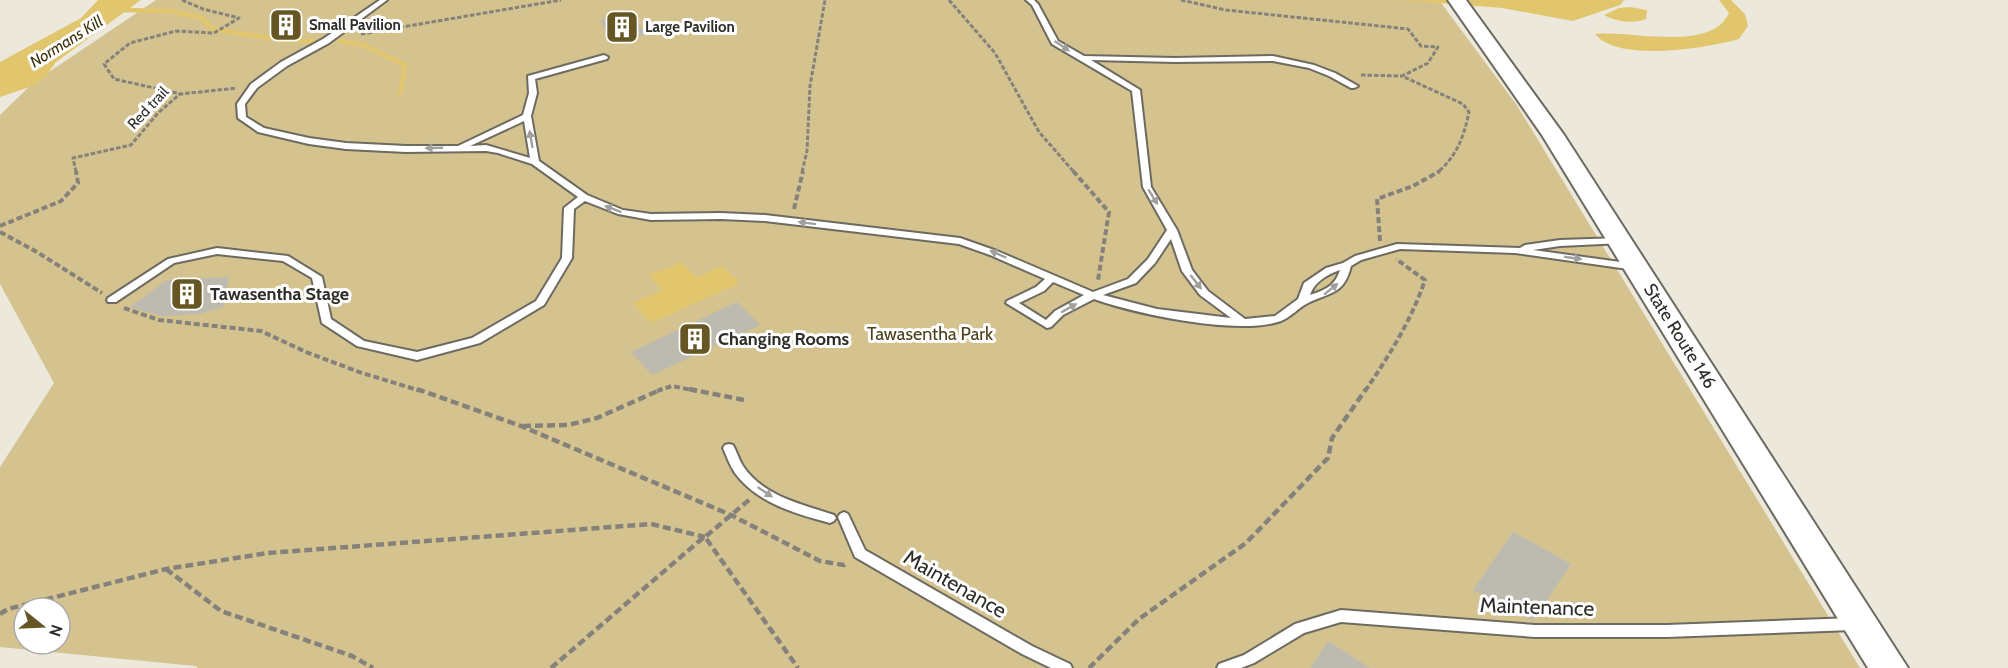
<svg xmlns="http://www.w3.org/2000/svg" width="2008" height="668" font-family="Cabin,sans-serif">
	<style>
		.green { fill: #d5c38f; fill-rule: evenodd }
		.water { fill: #e2c66e }
		.lines { fill: none; stroke-linecap: round; stroke-linejoin: round }
		.stream { stroke: #e2c66e; stroke-width: 4.5 }
		.building { fill: #bdbaaf }
		.lane-casing { stroke: #6d6a60; stroke-width: 4 }
		.secondary-casing { stroke: #6d6a60; stroke-width: 4 }
		.path-far2 { stroke: #85827b; stroke-width: 3; stroke-dasharray: 4.5 2; stroke-linecap: butt }
		.path-far1 { stroke: #85827b; stroke-width: 4; stroke-dasharray: 6 3; stroke-linecap: butt }
		.path { stroke: #85827b; stroke-width: 4.5; stroke-dasharray: 8 4; stroke-linecap: butt }
		.lane { fill: #fff; fill-rule: evenodd }
		.secondary { fill: #fff; fill-rule: evenodd }
		.oneway { fill: #a1a09f }
		.labels { text-anchor: middle; stroke-width: 6; stroke-linejoin: round; paint-order: stroke }
		.far-poi-label { font-size: 15px; font-weight: bold; fill: #2f2d29; stroke: #fff; text-anchor: start }
		.far-street-label { font-size: 15px; fill: #2f2d29; stroke: #fff }
		.far-water-label { font-size: 16px; font-style: italic; fill: #3c3109; stroke: #fff }
		.poi-label { font-size: 18px; font-weight: bold; fill: #2f2d29; stroke: #fff; text-anchor: start }
		.park-label { font-size: 18px; fill: #4d411b; stroke: #fff }
		.street-label { font-size: 18px; fill: #2f2d29; stroke: #fff }
		.near-street-label { font-size: 21px; fill: #2f2d29; stroke: #fff }
	</style>
	<rect width="100%" height="100%" fill="#ece8dc"/>
	<path class="green" d="M156,0H1439L1516,104L1860,668H198L195,666L0,647V467L54,383L0,284V115L34,82ZM24,608H60V644H24Z"/>
	<g class="water">
		<path d="M98,0H141L56,62L45,77L35,85L0,97V62L81,18Z"/>
		<path d="M1400,0H1624L1620,5L1573,21L1502,8Z"/>
		<path d="M1719,0H1731L1745,14L1748,26L1739,39C1707,48 1618,63 1595,34C1631,30 1711,53 1729,13Z"/>
		<path d="M1630,7L1647,10L1646,19C1634,24 1616,22 1604,15L1619,8Z"/>
		<path d="M681,262L696,277L722,266L740,283L651,323L633,303L662,290L649,275Z"/>
	</g>
	<g class="lines">
		<g class="stream">
			<path d="M119,10L171,11L202,18L212,29L282,40L313,41"/>
			<path d="M340,41L363,45L405,65L400,93"/>
		</g>
	</g>
	<g class="building">
		<path d="M632,14L646,35L610,42L600,19Z"/>
		<path d="M229,277L223,307L199,314L162,316L130,307L167,280Z"/>
		<path d="M737,302L760,325L652,375L631,352Z"/>
		<path d="M1513,532L1571,564L1533,621L1473,590Z"/>
		<path d="M1328,641L1370,668H1310Z"/>
	</g>
	<g class="lines">
		<defs>
			<g id="lane">
				<path d="M380,0H387L329,43L287,66L257,88L245,104L246,117L264,128L309,138L346,143L406,146H458L523,115L529,93L528,76L604,55L608,57L607,59L535,79L537,93L531,116L539,161L587,195L623,210L651,214L721,213L765,215L960,238L997,251L1093,292L1128,279L1148,259L1167,230L1143,187L1132,91L1052,44L1032,5L1026,0H1034L1038,4L1058,41L1084,56L1175,58L1273,56L1314,65L1335,73L1358,86L1354,88H1351L1329,76L1309,68L1273,61L1175,62L1091,60L1140,90L1151,187L1177,230L1192,270L1208,291L1245,319L1275,316L1298,299L1304,283L1326,268L1343,263L1355,256L1397,244L1520,248L1525,245L1560,240L1620,238L1625,241L1623,243L1560,246L1533,250L1635,264L1640,267L1635,270L1515,253L1400,249L1361,260L1351,266C1344,295 1330,292 1308,303C1298,308 1291,317 1281,321C1239,336 1136,314 1094,299L1063,315L1051,327L1047,328L1006,303L1007,301L1036,287L1045,279L990,255L959,244L765,221L721,219L651,220L618,214L585,201L574,209L572,258L544,305L480,343L417,360L357,346L322,323L312,278L283,261L217,254L174,263L116,302H108L107,300L108,298L168,259L217,248L288,256L322,277L331,319L364,341L417,352L472,338L536,301L562,258L564,208L578,197L532,164L498,153L486,151L406,152L346,149L309,144L258,132L238,118L237,104L251,84L281,62L323,39ZM524,121L530,158L486,145L470,146ZM1171,239L1182,271L1200,295L1231,318L1157,309L1103,295L1136,283L1155,263ZM1340,270C1335,286 1325,290 1310,295C1314,282 1328,274 1340,270ZM1053,282L1084,295L1055,311L1046,320L1019,303L1044,291Z"/>
				<path d="M729,444L733,445C737,452 739,460 743,466C764,497 802,504 834,515L836,518L834,521L830,523C796,514 757,503 735,473C730,466 727,457 723,448L725,445Z"/>
				<path d="M844,512L848,514L865,550L1032,646L1070,664L1072,668H1051L1022,654L855,557L838,517L840,514Z"/>
				<path d="M1341,610L1535,625H1667L1853,618L1858,620L1860,624L1858,628L1853,630L1667,637H1535L1341,622L1304,633L1254,663L1241,668H1217L1219,664L1244,655L1295,624Z"/>
			</g>
			<path id="secondary" d="M1448,0H1466L1564,135L1908,668H1868L1542,135Z"/>
		</defs>
		<use href="#lane" class="lane-casing"/>
		<use href="#secondary" class="secondary-casing"/>
		<g class="path-far2">
			<path d="M182,0L203,9L239,18L214,33L176,31L130,43L104,64L114,79L181,94L237,88"/>
			<path d="M949,0L995,53L1039,132L1074,172"/>
			<path d="M1181,0L1226,10L1408,29L1421,46L1438,47L1428,63L1402,76L1463,104L1469,112C1464,136 1457,156 1438,172"/>
			<path d="M361,34L561,0"/>
			<path d="M1361,75L1402,76"/>
			<path d="M76,172L73,158L131,145L158,113L180,94"/>
			<path d="M802,172L807,151L810,86L825,0"/>
		</g>
		<g class="path-far1">
			<path d="M1073,171L1109,212L1098,280"/>
			<path d="M794,209L803,171"/>
			<path d="M0,226L61,201L78,183L76,171"/>
			<path d="M0,232L37,252L102,293"/>
			<path d="M1380,241L1377,199L1413,186L1440,171"/>
			<path d="M124,308L159,320L261,331L306,352L359,372L421,391"/>
			<path d="M657,391L672,386L697,391"/>
			<path d="M1365,391C1389,356 1411,321 1425,280L1396,259"/>
		</g>
		<g class="path">
			<path d="M417,389L521,426L731,515L820,561L844,565L848,562"/>
			<path d="M689,389L744,400"/>
			<path d="M523,426L568,425L597,418L662,389"/>
			<path d="M749,500L705,537L798,668"/>
			<path d="M166,569L221,611L352,656L373,668"/>
			<path d="M0,614L8,609L166,569L268,553L651,524L705,537"/>
			<path d="M551,668L704,537"/>
			<path d="M1089,668L1139,619L1246,543L1328,458L1332,438L1366,389"/>
		</g>
		<use href="#lane" class="lane"/>
		<use href="#secondary" class="secondary"/>
	</g>
	<defs><path id="oneway-solid" d="M-6-.8H1V-3.2L6.5 0L1 3.2V.8H-6Z" transform="scale(1.5)"/></defs>
	<g class="oneway">
		<use href="#oneway-solid" transform="translate(1062 46) rotate(34)"/>
		<use href="#oneway-solid" transform="translate(531 139) rotate(-100)"/>
		<use href="#oneway-solid" transform="translate(434 148) rotate(178)"/>
		<use href="#oneway-solid" transform="translate(1153 197) rotate(59)"/>
		<use href="#oneway-solid" transform="translate(613 209) rotate(-159)"/>
		<use href="#oneway-solid" transform="translate(807 223) rotate(-173)"/>
		<use href="#oneway-solid" transform="translate(998 254) rotate(-156)"/>
		<use href="#oneway-solid" transform="translate(1573 258) rotate(8)"/>
		<use href="#oneway-solid" transform="translate(1196 282) rotate(52)"/>
		<use href="#oneway-solid" transform="translate(1331 289) rotate(-39)"/>
		<use href="#oneway-solid" transform="translate(1069 308) rotate(-29)"/>
		<use href="#oneway-solid" transform="translate(765 492) rotate(34)"/>
	</g>
	<defs>
		<symbol id="building-square" viewBox="-11 -11 22 22"><rect x="-9" y="-9" width="18" height="18" rx="4" fill="#665624" stroke="#fff"/><path d="M-4-6H4V6H1V3H-1V6H-4ZM-2.5-4.3h1.7v1.8h-1.7ZM.8-4.3h1.7v1.8H.8ZM-2.5-1h1.7V.8h-1.7ZM.8-1h1.7V.8H.8Z" fill="#fff"/></symbol>
	</defs>
	<g fill-rule="evenodd">
		<use href="#building-square" x="267" y="6" width="38" height="38"/>
		<use href="#building-square" x="603" y="8" width="38" height="38"/>
		<use href="#building-square" x="168" y="275" width="38" height="38"/>
		<use href="#building-square" x="676" y="320" width="38" height="38"/>
	</g>
	<g class="labels">
		<g class="far-poi-label">
			<text x="309" y="30">Small Pavilion</text>
			<text x="645" y="32">Large Pavilion</text>
		</g>
		<g class="far-street-label">
			<text transform="translate(148 108) rotate(-47)" y="5">Red trail</text>
		</g>
		<g class="far-water-label">
			<text transform="translate(66 41) rotate(-32)" y="6">Normans Kill</text>
		</g>
		<g class="poi-label">
			<text x="210" y="300">Tawasentha Stage</text>
			<text x="718" y="345">Changing Rooms</text>
		</g>
		<g class="park-label">
			<text x="930" y="340">Tawasentha Park</text>
		</g>
		<g class="street-label">
			<text transform="translate(1680 336) rotate(58)" y="6">State Route 146</text>
		</g>
		<g class="near-street-label">
			<text transform="translate(955 584) rotate(30)" y="7">Maintenance</text>
			<text transform="translate(1537 607) rotate(2)" y="7">Maintenance</text>
		</g>
	</g>
	<g transform="translate(42 626) rotate(108)"><circle r="28" fill="#ffffff" stroke="#acaba9" stroke-width="1.5"/>
	<path d="M0-4.5L10 22L0 15L-10 22Z" fill="#665624"/>
	<text y="-9" font-size="16" font-weight="bold" text-anchor="middle" fill="#2f2d29">N</text>
	</g>
</svg>
